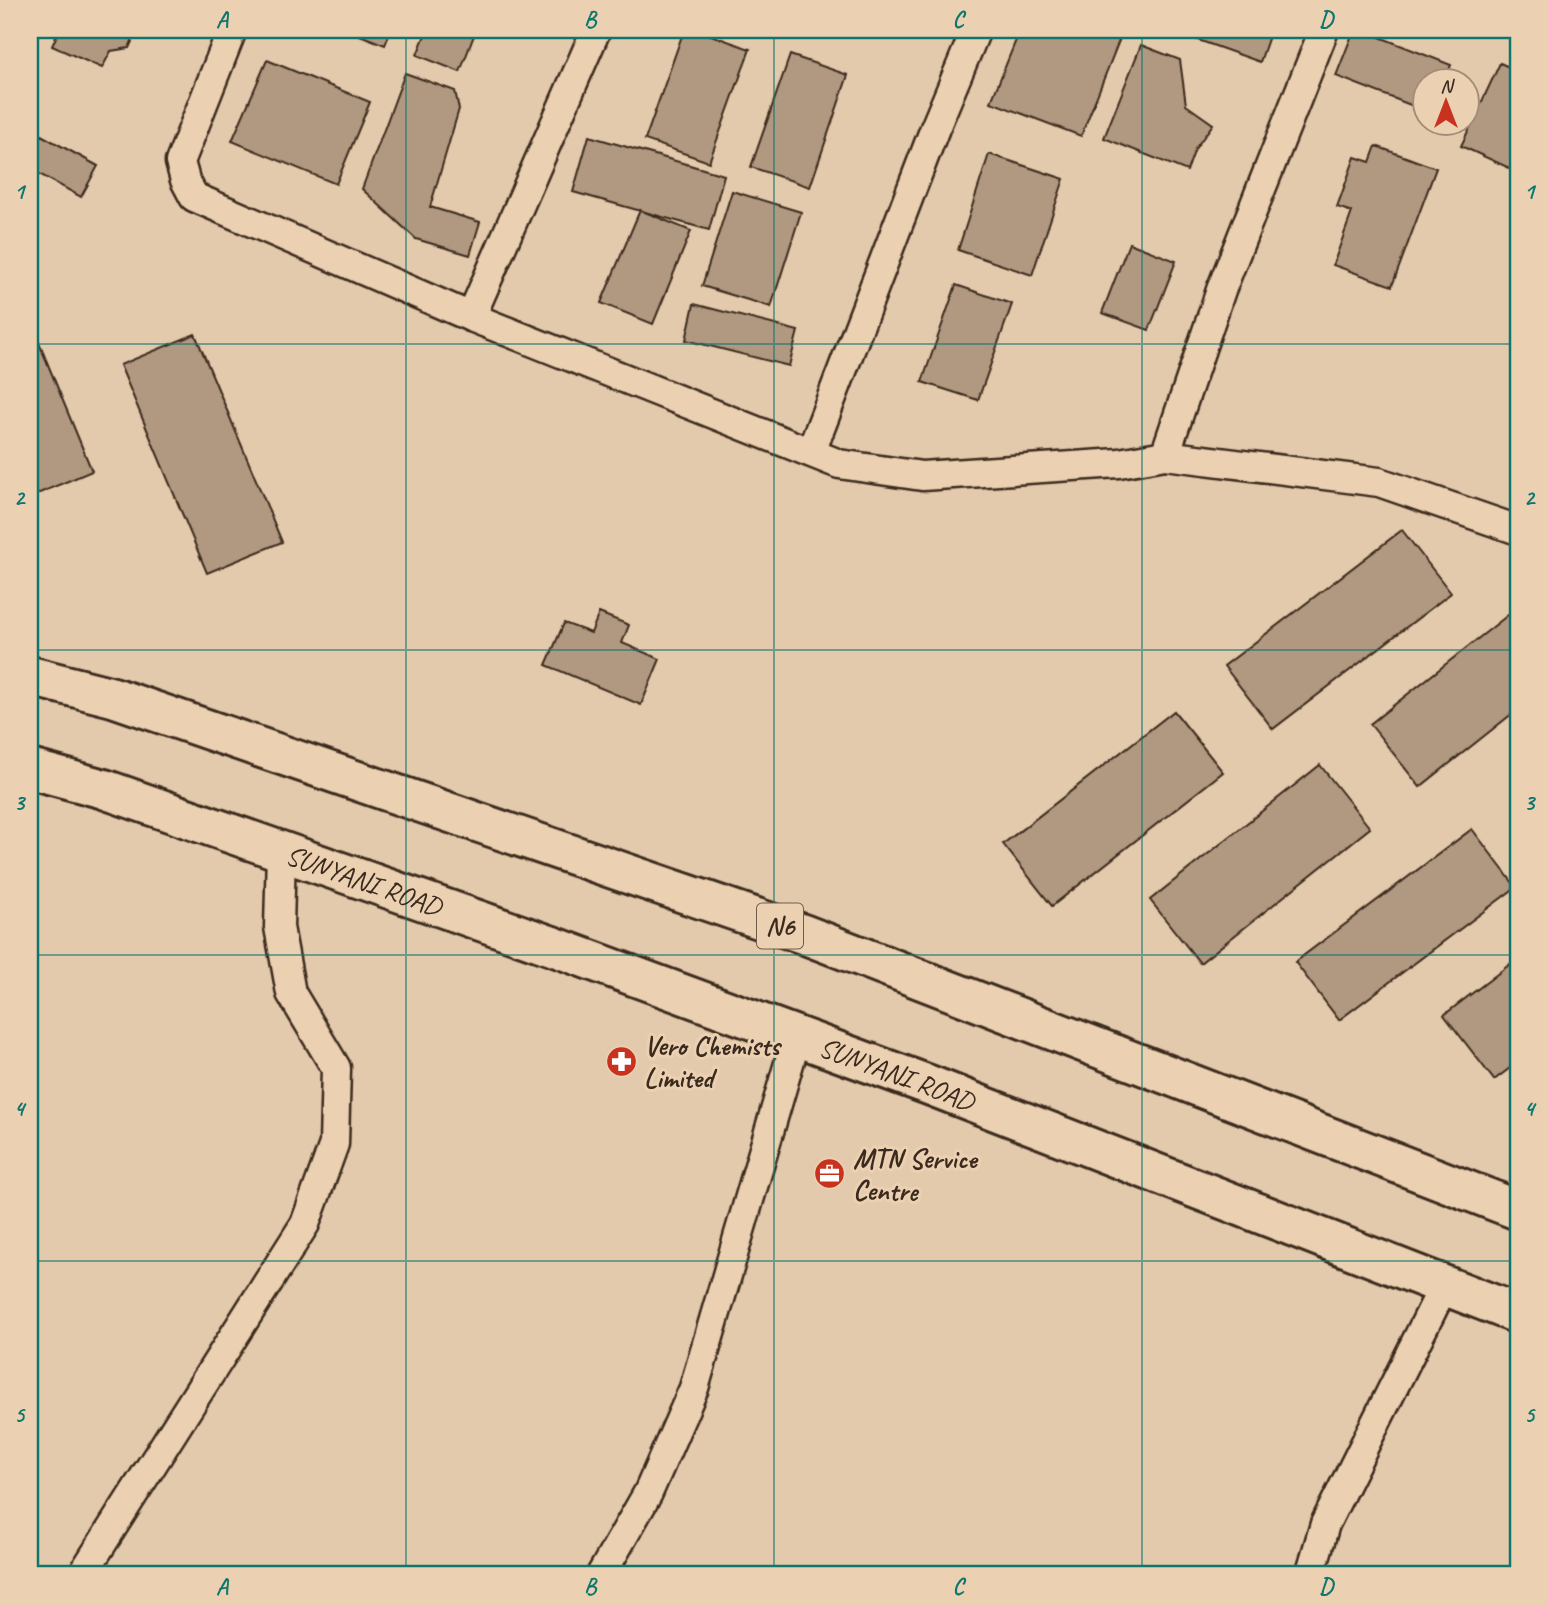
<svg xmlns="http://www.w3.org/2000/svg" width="1548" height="1605" font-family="Caveat,sans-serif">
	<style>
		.building { fill: #b09980; stroke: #3b2a1e; stroke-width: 2 }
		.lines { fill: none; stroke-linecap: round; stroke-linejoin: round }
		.minor-casing { stroke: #3b2a1e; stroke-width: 33 }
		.primary-casing { stroke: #3b2a1e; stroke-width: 44 }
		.minor { stroke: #ebd1b2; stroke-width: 28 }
		.primary { stroke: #ebd1b2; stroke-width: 38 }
		.grid { fill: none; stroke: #0f766e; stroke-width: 2; stroke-opacity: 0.55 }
		.labels { text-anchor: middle; stroke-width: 6; stroke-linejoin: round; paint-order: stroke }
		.shield { fill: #ebd1b2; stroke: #705c4a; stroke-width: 2 }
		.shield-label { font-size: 26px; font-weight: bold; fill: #3b2a1e }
		.street-label { font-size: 28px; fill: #3b2a1e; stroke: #ebd1b2 }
		.poi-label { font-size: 28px; font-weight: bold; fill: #3b2a1e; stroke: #ebd1b2; text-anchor: start }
		.neatline { fill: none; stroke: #0f766e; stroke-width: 2.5 }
		.grid-label { font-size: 23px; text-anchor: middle; font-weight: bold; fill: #0f766e }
	</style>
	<rect width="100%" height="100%" fill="#e4caac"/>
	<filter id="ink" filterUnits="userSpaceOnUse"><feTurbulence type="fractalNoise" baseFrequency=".0143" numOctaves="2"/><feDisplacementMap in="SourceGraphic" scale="14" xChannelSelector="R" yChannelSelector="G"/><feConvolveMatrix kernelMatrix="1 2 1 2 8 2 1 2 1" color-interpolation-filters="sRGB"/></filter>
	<g filter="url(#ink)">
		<g class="building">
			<path d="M59,30H137L129,48L111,51L102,68L52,46Z"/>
			<path d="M347,30H391L385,45Z"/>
			<path d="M427,30H476L460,72L417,55Z"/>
			<path d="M684,30H697L750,49L709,162L645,140Z"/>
			<path d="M1020,30H1113L1122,33L1081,136L991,102Z"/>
			<path d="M1170,30H1271L1260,62Z"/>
			<path d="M1354,30H1362L1451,65L1445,80H1426V111L1336,76Z"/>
			<path d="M1141,45L1180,60L1186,105L1213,124L1195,149L1187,171L1104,138Z"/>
			<path d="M790,55L848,75L810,187L751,167Z"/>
			<path d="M267,60L370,102L336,184L232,141Z"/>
			<path d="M1500,63L1518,71V172L1461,146Z"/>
			<path d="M405,73L455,91L459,109L430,207L480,222L470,255L416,239L362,189Z"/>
			<path d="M30,129L98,166L81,197L30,169Z"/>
			<path d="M589,136L724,175L709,230L573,192Z"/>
			<path d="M1376,146L1436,168L1392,286L1333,265L1352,212L1337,207L1355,157L1370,162Z"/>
			<path d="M989,154L1064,179L1032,275L958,250Z"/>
			<path d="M732,191L801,212L771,307L702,286Z"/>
			<path d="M640,210L691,231L653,324L601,303Z"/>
			<path d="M1129,243L1176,261L1149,330L1102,313Z"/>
			<path d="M956,285L1012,304L978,400L922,382Z"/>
			<path d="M694,304L798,331L789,366L686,340Z"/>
			<path d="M30,321L92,471L30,497Z"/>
			<path d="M195,334L282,542L207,573L120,365Z"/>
			<path d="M1402,530L1451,593L1273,729L1224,666Z"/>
			<path d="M1518,607V709L1420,787L1370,724Z"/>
			<path d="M599,613L629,625L622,643L660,659L641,705L546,665L564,623L591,633Z"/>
			<path d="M1174,711L1223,772L1052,906L1003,844Z"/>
			<path d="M1320,765L1370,828L1200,963L1150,900Z"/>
			<path d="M1472,829L1516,887L1339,1020L1295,962Z"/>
			<path d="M1518,958V1062L1494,1080L1444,1015Z"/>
		</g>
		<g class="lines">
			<defs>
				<g id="minor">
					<path d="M232,30L180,162L185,180L194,197L471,317L839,464L922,476L1119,463L1165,455L1379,482L1518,530"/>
					<path d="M471,317L596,30"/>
					<path d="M811,452L935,128L976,30"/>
					<path d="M1165,455L1221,290L1324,30"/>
					<path d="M82,1575L305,1224L334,1144L336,1068L291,993L279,927L281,851"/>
					<path d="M601,1575L648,1493L694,1388L797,1036"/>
					<path d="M1310,1575L1325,1524L1444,1286"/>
				</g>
				<g id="primary">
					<path d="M30,676L113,697L803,934L1518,1210"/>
					<path id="s1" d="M30,769L104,789L555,947L929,1085L1518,1314"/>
				</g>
			</defs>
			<use href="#minor" class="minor-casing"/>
			<use href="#primary" class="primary-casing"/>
			<use href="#minor" class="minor"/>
			<use href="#primary" class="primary"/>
		</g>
	</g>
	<path class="grid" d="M406,30V1575M774,30V1575M1142,30V1575M30,344H1518M30,650H1518M30,955H1518M30,1261H1518"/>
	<defs>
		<symbol id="pharmacy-disc" viewBox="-11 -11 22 22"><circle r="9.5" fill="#c8321e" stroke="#ebd1b2"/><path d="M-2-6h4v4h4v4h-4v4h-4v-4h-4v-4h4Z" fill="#fff"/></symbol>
		<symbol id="office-disc" viewBox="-11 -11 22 22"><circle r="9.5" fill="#c8321e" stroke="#ebd1b2"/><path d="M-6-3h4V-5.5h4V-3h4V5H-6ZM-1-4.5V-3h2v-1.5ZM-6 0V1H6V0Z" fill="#fff"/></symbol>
	</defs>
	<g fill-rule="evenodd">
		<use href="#pharmacy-disc" x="604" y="1044" width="35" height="35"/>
		<use href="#office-disc" x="812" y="1156" width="35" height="35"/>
	</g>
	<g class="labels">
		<rect class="shield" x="757" y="903.5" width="46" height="45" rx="5"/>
		<g class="shield-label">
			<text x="780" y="935">N6</text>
		</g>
		<g class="street-label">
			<text dy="10" stroke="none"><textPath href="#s1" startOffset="352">SUNYANI ROAD</textPath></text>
			<text dy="10" stroke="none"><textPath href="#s1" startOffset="919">SUNYANI ROAD</textPath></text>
		</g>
		<g class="poi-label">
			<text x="644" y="1055">Vero Chemists<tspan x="644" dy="32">Limited</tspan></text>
			<text x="853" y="1168">MTN Service<tspan x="853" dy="32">Centre</tspan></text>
		</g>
	</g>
	<rect width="1548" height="1605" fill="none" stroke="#ebd1b2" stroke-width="77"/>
	<g transform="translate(1446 102)"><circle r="33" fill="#ebd1b2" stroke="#a58e77" stroke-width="2"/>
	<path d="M0-5L12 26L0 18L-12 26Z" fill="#c8321e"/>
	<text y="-10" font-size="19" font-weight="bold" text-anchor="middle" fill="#3b2a1e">N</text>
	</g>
	<rect x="38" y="38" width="1472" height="1528" class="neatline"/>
	<g class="grid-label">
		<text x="222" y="27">A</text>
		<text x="590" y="27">B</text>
		<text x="958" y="27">C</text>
		<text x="1326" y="27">D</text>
		<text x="19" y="199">1</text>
		<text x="1529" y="199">1</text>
		<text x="19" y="505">2</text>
		<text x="1529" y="505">2</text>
		<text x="19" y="810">3</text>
		<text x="1529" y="810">3</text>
		<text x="19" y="1116">4</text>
		<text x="1529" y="1116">4</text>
		<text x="19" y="1422">5</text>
		<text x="1529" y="1422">5</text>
		<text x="222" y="1594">A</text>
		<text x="590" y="1594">B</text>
		<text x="958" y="1594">C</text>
		<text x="1326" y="1594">D</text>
	</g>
</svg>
